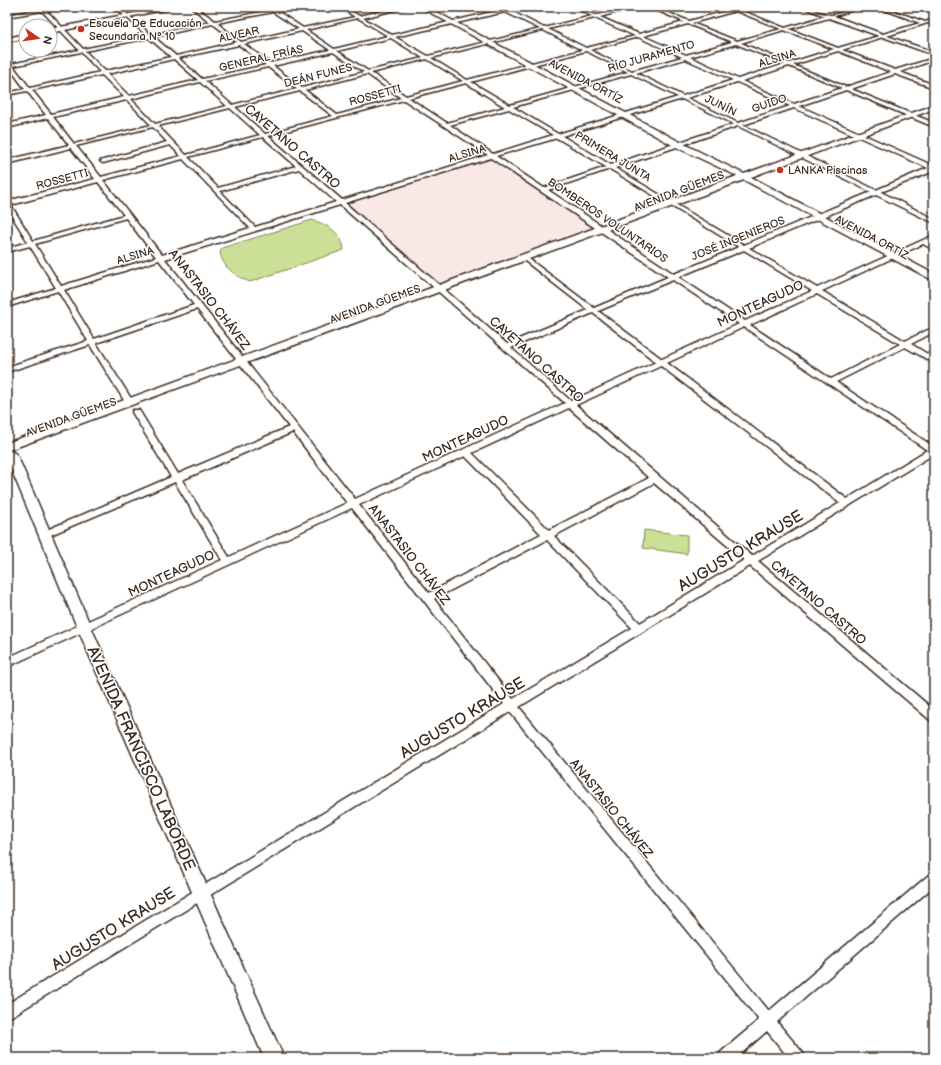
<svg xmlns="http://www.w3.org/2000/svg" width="941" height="1065" font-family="'Balsamiq Sans',sans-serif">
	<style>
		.built { fill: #fae8e7 }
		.green { fill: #cbe096; stroke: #83855a }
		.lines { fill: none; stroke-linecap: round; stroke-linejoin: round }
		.street-casing { stroke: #3b2a1e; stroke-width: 3 }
		.secondary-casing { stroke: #3b2a1e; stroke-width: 3 }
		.street { fill: #fff; fill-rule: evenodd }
		.secondary { fill: #fff; fill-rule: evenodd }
		.poi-dot { fill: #c8321e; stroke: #fff; stroke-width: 1.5 }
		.labels { text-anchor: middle; stroke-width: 3; stroke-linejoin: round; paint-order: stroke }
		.far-poi-label { font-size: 11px; fill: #3b2a1e; stroke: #fff; text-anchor: start }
		.far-street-label { font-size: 11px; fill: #3b2a1e; stroke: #fff }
		.street-label { font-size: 13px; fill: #3b2a1e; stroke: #fff }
		.near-street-label { font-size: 16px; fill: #3b2a1e; stroke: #fff }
	</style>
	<rect width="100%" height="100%" fill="#fff"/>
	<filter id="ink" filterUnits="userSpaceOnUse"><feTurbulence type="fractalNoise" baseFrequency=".025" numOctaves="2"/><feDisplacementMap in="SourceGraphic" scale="8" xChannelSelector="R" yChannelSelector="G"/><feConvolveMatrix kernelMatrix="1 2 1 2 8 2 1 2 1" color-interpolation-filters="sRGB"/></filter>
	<g filter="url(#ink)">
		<path class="built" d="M491,157L596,228L440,286L343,203Z"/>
		<g class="green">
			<path d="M312,220C326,224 343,233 344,250L250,282C236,277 221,266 220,251L222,248Z"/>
			<path d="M644,530L687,535V554L643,548Z"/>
		</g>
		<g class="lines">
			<defs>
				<path id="street" d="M38,7L44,8L60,7L46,10L83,49L147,36L115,7H119L151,35L210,22L191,7H196L215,21L271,10L267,7H272L275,9L292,7L277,11L303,28L355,17L340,7H345L359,16L399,7H407L363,18L392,35L514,7H521L509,10L544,28L592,16L573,7C582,7 589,15 597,15C610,14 622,7 635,7L600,17L639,34L684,22L649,7H654L689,21L742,7H749L740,10L785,28L825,16L802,7C812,7 820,14 830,15C839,15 852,7 864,7L834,16L883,34L920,23L877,7H883L925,22L934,19V21L887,36L934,52V55L883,37L842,50L895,70L934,58V60L900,72L934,85V88L895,74L851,89L934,123V127L846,90L799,106L934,166V171L881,192L934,219V223L876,195L749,248L817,288L934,235V239L928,242L934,245V250L923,244L822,291L905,341L934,327V332L911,344L934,358V363L905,347L836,382L934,447V454L758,561L934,710V722L930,720L750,566L519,707L769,1011L930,874L934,872V886L777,1022L803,1053L805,1058H789L767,1031L736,1058H718L720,1053L759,1020L510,712L7,1019V1004L504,704L352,508L7,667V658L222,560L175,482L48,536H42L40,534L42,532L171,477L132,412L133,410H139L178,474L289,427L197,309L96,343L132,400L131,402H125L90,345L7,372V367L88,341L58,291L7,307V303L56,288L30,246L7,252V248L28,242L7,208V201L95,179L71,148L7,164V160L69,145L48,118L7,128V124L46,115L27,91L7,95V93L25,89L9,67H7V61L11,64L79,50L42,11L7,17V15L40,9ZM736,11L781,29L737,41L692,23ZM273,12L299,29L241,42L217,23ZM505,12L540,29L428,56L395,37ZM358,18L388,36L334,49L306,30ZM595,18L635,36L586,48L548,29ZM829,18L879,36L838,48L789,29ZM213,24L237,42L176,56L154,37ZM688,24L732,42L686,55L643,36ZM543,30L582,50L467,80L431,58ZM784,30L834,49L789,63L741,43ZM302,31L330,50L270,63L244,44ZM638,37L682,57L632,71L590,50ZM149,38L171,57L105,71L85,51ZM391,38L423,58L368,71L337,51ZM736,44L785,64L738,79L690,57ZM239,45L266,65L202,79L178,58ZM586,51L628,72L510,105L471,82ZM838,51L891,72L846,87L793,65ZM81,52L100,72L30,88L13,66ZM333,52L364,72L302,88L273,66ZM174,59L198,80L129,96L107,74ZM427,59L463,81L406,96L371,73ZM685,59L733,80L683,96L636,73ZM789,66L842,88L794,104L742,81ZM268,67L297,89L232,105L205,81ZM367,74L401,98L337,115L305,90ZM631,74L678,97L558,134L513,107ZM102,75L124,97L51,114L32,90ZM200,82L227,106L155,124L131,99ZM737,82L790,106L738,123L687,98ZM466,83L505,107L447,123L409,98ZM300,91L333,116L265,134L235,107ZM682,99L734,124L611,165L562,136ZM127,100L151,125L74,144L53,117ZM404,100L488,155L342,200L268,136ZM230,108L260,135L186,155L158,126ZM794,108L928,168L876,190L743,125ZM509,109L553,135L493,154L450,125ZM738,126L871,192L744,245L615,168ZM153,127L167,142L100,161L103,163L170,145L181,156L101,177L76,146ZM263,137L296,166L218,188L188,157ZM557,138L606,167L544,188L496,156ZM491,158L668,277L594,308L525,256H521V258L588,310L507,344L345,203ZM183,159L250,228L162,255L103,180ZM299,169L336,202L255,227L220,191ZM610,169L739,247L674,274L548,190ZM98,182L124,215L33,241L11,205ZM340,205L565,403L355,499L165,259ZM126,218L156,257L61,286L35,244ZM744,250L812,291L745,321L678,277ZM159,260L194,305L94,339L64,290ZM673,280L739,324L662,359L598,311ZM817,294L900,344L831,379L750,325ZM593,313L656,362L571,401L511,348ZM744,327L927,450L847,499L667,363ZM661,366L840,503L752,556L576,405ZM569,408L649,478L549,530L472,453ZM293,432L347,503L229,557L182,480ZM465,456L541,534L429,593L359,505ZM654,483L744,560L640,623L554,536ZM547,540L632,628L513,699L434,599Z"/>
				<g id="secondary">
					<path d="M166,7H178L50,33V29Z"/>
					<path d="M420,7H427L682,143L744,174L934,105V109L751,177L934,274V281L744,180L9,450L16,454L18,457L91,627L284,1058H264L77,627L7,459V443L737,176L676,147Z"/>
					<path d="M26,34V38L7,42V38Z"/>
				</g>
			</defs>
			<use href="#street" class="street-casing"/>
			<use href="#secondary" class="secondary-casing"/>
			<use href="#street" class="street"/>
			<use href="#secondary" class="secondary"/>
		</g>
	</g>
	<g class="poi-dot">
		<circle cx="81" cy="29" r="4"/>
		<circle cx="780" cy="170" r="4"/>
	</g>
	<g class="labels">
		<g class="far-poi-label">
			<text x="89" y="27">Escuela De Educación<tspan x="89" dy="13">Secundaria Nº 10</tspan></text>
			<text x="788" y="174">LANKA Piscinas</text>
		</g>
		<g class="far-street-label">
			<text transform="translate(239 34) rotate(-12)" y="4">ALVEAR</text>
			<text transform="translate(651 56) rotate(-16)" y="4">RÍO JURAMENTO</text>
			<text transform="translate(261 58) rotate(-13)" y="4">GENERAL FRÍAS</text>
			<text transform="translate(777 58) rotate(-17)" y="4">ALSINA</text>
			<text transform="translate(318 75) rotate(-14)" y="4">DEÁN FUNES</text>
			<text transform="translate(586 81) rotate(28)" y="4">AVENIDA ORTÍZ</text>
			<text transform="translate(375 95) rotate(-15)" y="4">ROSSETTI</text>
			<text transform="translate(769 103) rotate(-19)" y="4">GUIDO</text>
			<text transform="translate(721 105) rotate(26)" y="4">JUNÍN</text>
			<text transform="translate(467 153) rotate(-17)" y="4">ALSINA</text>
			<text transform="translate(613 156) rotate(31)" y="4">PRIMERA JUNTA</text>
			<text transform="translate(62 179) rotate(-15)" y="4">ROSSETTI</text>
			<text transform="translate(679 191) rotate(-21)" y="4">AVENIDA GÜEMES</text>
			<text transform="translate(608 220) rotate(34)" y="4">BOMBEROS VOLUNTARIOS</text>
			<text transform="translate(872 237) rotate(28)" y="4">AVENIDA ORTÍZ</text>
			<text transform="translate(738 238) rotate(-22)" y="4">JOSÉ INGENIEROS</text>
			<text transform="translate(135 255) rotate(-17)" y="4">ALSINA</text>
			<text transform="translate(375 304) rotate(-20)" y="4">AVENIDA GÜEMES</text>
			<text transform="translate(71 417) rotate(-20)" y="4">AVENIDA GÜEMES</text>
		</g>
		<g class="street-label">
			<text transform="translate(293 146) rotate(41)" y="5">CAYETANO CASTRO</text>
			<text transform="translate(210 299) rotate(52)" y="5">ANASTASIO CHÁVEZ</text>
			<text transform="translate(760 303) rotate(-25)" y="5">MONTEAGUDO</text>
			<text transform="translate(537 359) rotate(42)" y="5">CAYETANO CASTRO</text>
			<text transform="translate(465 438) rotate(-25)" y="5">MONTEAGUDO</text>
			<text transform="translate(410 554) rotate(52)" y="5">ANASTASIO CHÁVEZ</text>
			<text transform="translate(171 573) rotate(-25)" y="5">MONTEAGUDO</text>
			<text transform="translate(819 602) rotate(41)" y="5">CAYETANO CASTRO</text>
			<text transform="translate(612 808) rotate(51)" y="5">ANASTASIO CHÁVEZ</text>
		</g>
		<g class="near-street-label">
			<text transform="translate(740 550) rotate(-31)" y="6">AUGUSTO KRAUSE</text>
			<text transform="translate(462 717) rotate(-31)" y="6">AUGUSTO KRAUSE</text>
			<text transform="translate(142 758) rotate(66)" y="6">AVENIDA FRANCISCO LABORDE</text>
			<text transform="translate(113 928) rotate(-32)" y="6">AUGUSTO KRAUSE</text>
		</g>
	</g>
	<rect width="941" height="1065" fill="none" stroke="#fff" stroke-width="24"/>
	<rect x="12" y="12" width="917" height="1041" fill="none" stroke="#3b2a1e" stroke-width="1.5" filter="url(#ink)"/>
	<g transform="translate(38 38) rotate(103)"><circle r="19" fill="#ffffff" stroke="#b1aaa5"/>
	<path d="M0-3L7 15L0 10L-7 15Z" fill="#c8321e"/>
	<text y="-6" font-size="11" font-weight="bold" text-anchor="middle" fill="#3b2a1e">N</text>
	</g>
</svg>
